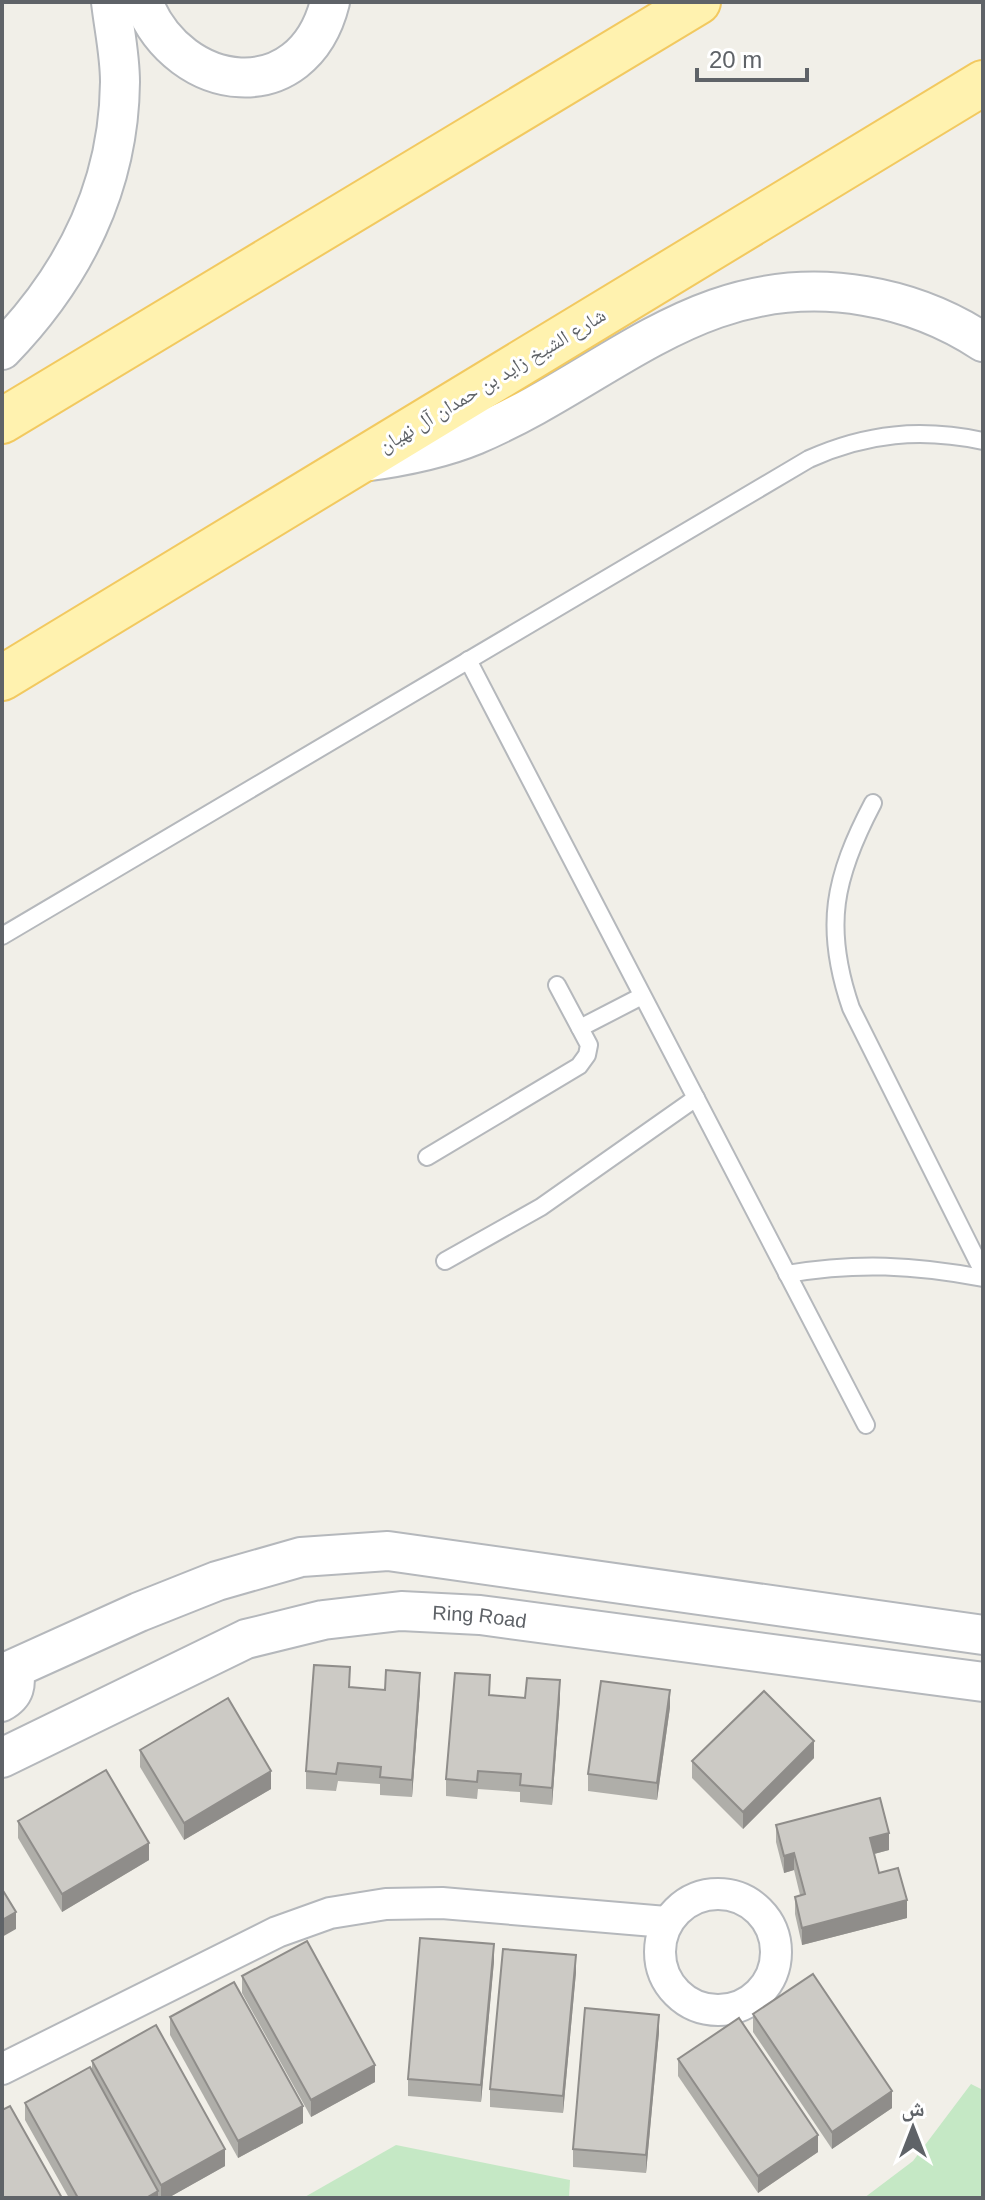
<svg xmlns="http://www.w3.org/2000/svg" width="985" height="2200" font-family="Helvetica,'Noto Naskh Arabic',sans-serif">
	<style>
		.green { fill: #c5e8c5 }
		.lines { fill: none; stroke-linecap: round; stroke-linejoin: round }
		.service-casing { stroke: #b5b8bc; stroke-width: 20 }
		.minor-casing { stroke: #b5b8bc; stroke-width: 34 }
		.tertiary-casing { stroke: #b5b8bc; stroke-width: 42 }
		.primary-casing { stroke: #f2c960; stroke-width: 48 }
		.service { stroke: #fff; stroke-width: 16 }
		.minor { stroke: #fff; stroke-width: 30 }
		.tertiary { stroke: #fff; stroke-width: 38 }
		.primary { stroke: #fff2af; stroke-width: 44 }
		.wall { fill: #afaea9 }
		.shaded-wall { fill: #8f8d8a }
		.building { fill: #cccac5; stroke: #8f8d8a; stroke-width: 2 }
		.labels { text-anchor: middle; stroke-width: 6; stroke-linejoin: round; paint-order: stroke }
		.street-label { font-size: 20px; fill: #5f6368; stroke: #fff }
	</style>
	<rect width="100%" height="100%" fill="#f1efe8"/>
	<g class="green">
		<path d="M971,2084L983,2090V2198H864L913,2161Z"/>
		<path d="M396,2145L570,2180L569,2198H303Z"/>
	</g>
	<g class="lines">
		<defs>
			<g id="service">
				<path d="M468,660L866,1425"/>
				<path d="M873,803C834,877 823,927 851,1008L983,1272"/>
				<path d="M2,936L809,459C867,433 921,428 983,441"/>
				<path d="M580,1028L642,996"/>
				<path d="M427,1157L579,1066L587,1055L589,1045L557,985"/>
				<path d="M445,1261L541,1207L696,1098"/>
				<path d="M787,1274C857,1262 914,1265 983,1278"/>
			</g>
			<g id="minor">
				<path d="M2,1706C19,1697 22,1684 16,1667"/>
				<circle cx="718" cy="1952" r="58"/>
				<path d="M2,2069L277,1932L330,1913L386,1904L442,1903L666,1922"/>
			</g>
			<g id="tertiary">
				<path d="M143,2C180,95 303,110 330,2"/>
				<path d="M2,350C74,276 119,186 120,82C120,55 114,28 111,2"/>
				<path d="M363,462C401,457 439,450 475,435C612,377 701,268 865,296C907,303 948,319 983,342"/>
				<path d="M2,1674L139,1612L217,1581L301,1557L388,1551L983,1635"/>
				<path id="s1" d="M2,1758L246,1639L323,1620L401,1611L480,1615L983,1682"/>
			</g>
			<g id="primary">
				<path d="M2,421L698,2"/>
				<path d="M2,678L983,83"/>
			</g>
		</defs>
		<use href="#service" class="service-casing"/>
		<use href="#minor" class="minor-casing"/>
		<use href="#tertiary" class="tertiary-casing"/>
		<use href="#primary" class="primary-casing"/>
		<use href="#service" class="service"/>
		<use href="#minor" class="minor"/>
		<use href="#tertiary" class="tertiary"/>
		<use href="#primary" class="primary"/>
	</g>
	<g class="wall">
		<path d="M385,1690H420L412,1797L380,1795V1784L338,1781L336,1791L306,1789V1771Z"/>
		<path d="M490,1695L525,1698H560L552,1805L520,1802V1792L478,1789L477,1799L446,1796V1779Z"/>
		<path d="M670,1707L657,1800L588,1791V1774Z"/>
		<path d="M140,1750L271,1789L184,1840L140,1767Z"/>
		<path d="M814,1758L743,1829L692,1778V1761Z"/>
		<path d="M18,1821L149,1860L62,1912L18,1838Z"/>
		<path d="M776,1825L889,1850L874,1854L879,1873L907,1918L802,1945L795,1914V1897L800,1895L794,1870L784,1873L776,1842Z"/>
		<path d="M494,1961L481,2102L408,2096V2079Z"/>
		<path d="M576,1972L563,2113L490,2107V2089Z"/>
		<path d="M242,1976L375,2082L311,2117L242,1993Z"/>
		<path d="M753,2014L892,2108L832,2149L753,2032Z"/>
		<path d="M170,2017L303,2123L238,2158L170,2035Z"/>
		<path d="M659,2032L646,2173L573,2167V2149Z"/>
		<path d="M678,2059L818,2152L758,2193L678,2076Z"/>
		<path d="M92,2061L225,2166L168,2198H159L158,2197V2198H69L25,2120V2103L92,2071Z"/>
	</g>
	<g class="shaded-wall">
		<path d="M420,1673V1690L412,1797V1780Z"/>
		<path d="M560,1680V1698L552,1805V1788Z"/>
		<path d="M670,1690V1707L657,1800V1783Z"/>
		<path d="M814,1741V1758L743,1829V1812Z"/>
		<path d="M271,1771V1789L184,1840V1823Z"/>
		<path d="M889,1833V1850L870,1855V1838Z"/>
		<path d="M149,1843V1860L62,1912V1894Z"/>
		<path d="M794,1853V1870L784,1873V1856Z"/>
		<path d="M907,1900V1918L802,1945V1928Z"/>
		<path d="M16,1912V1929L2,1937V1920Z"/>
		<path d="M494,1944V1961L481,2102V2085Z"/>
		<path d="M576,1955V1972L563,2113V2096Z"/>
		<path d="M659,2015V2032L646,2173V2155Z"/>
		<path d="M375,2065V2082L311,2117V2100Z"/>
		<path d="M892,2091V2108L832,2149V2132Z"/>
		<path d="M303,2106V2123L238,2158V2141Z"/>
		<path d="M818,2135V2152L758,2193V2176Z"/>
		<path d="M225,2149V2166L168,2198H161V2185Z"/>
		<path d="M158,2191V2198H146Z"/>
	</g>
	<g class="building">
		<path d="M314,1665L350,1667L349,1687L385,1690L386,1670L420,1673L412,1780L380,1777L381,1767L338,1763L336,1774L306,1771Z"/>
		<path d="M455,1673L490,1675L489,1695L525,1698L527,1678L560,1680L552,1788L520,1785L521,1774L478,1771L477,1782L446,1779Z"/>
		<path d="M601,1681L670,1690L657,1783L588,1774Z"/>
		<path d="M764,1691L814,1741L743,1812L692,1761Z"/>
		<path d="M228,1698L271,1771L184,1823L140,1750Z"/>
		<path d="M106,1770L149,1843L62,1894L18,1821Z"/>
		<path d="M880,1798L889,1833L870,1838L879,1873L898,1868L907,1900L802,1928L795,1897L805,1894L794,1853L784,1856L776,1825Z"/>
		<path d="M2,1889L16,1912L2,1920Z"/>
		<path d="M420,1938L494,1944L481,2085L408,2079Z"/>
		<path d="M307,1941L375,2065L311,2100L242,1976Z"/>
		<path d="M503,1949L576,1955L563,2096L490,2089Z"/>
		<path d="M813,1974L892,2091L832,2132L753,2014Z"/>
		<path d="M234,1982L303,2106L238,2141L170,2017Z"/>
		<path d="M585,2008L659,2015L646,2155L573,2149Z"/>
		<path d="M739,2018L818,2135L758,2176L678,2059Z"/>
		<path d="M156,2025L225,2149L161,2185L92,2061Z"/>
		<path d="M90,2067L158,2191L146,2198H78L25,2103Z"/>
		<path d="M10,2106L62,2198H2V2110Z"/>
	</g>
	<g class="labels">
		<g class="street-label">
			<text transform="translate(492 380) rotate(-31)" y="7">شارع الشيخ زايد بن حمدان آل نهيان</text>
			<text dy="7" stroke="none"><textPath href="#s1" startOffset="508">Ring Road</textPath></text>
		</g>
	</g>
	<rect width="985" height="2200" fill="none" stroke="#5f6368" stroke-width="8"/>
	<g transform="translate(913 2128)" stroke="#ffffff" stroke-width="6" paint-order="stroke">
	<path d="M0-6L14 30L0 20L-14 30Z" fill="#5f6368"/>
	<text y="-12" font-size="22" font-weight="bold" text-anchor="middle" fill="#5f6368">ش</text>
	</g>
	<path d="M697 68v12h110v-12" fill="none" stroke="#5f6368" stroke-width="4"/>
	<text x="709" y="68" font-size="24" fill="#5f6368" stroke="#ffffff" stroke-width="6" paint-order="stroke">20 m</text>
</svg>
